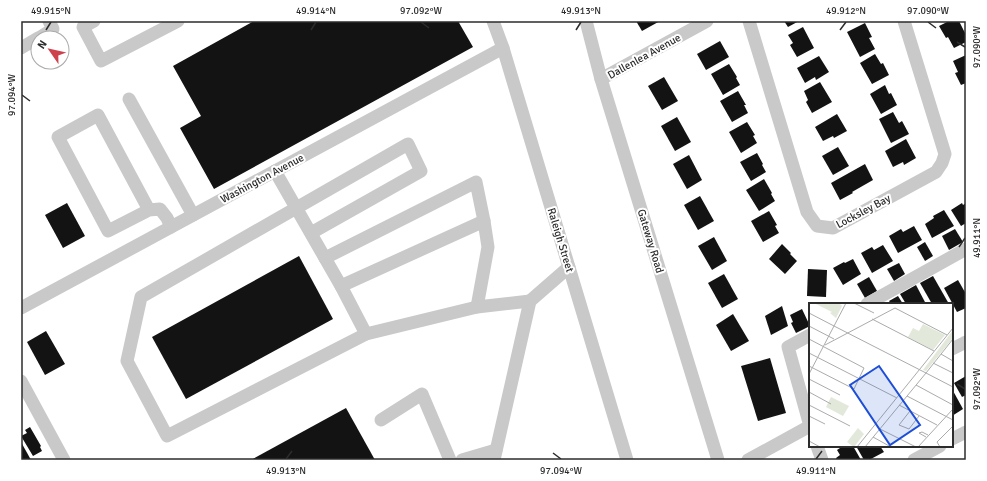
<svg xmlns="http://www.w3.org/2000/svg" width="987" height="481" font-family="Signika,sans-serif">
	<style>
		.building { fill: #131313 }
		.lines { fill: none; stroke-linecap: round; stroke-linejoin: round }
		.minor { stroke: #c9c9c9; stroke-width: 13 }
		.ticks { fill: none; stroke: #2c2c2c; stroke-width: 1.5 }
		.labels { text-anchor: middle; stroke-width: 4; stroke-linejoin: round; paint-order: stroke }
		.street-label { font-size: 11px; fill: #2c2c2c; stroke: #fff }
		.inset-road { fill: none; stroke: #ababab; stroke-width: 1 }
		.view { fill: #1d4ed8; fill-opacity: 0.15; stroke: #1d4ed8; stroke-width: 2 }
		.inset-edge { fill: none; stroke: #2c2c2c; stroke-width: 2 }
		.neatline { fill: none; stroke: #2c2c2c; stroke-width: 1.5 }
		.ticks-label { font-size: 10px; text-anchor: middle; fill: #2c2c2c }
	</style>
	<rect width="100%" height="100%" fill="#fff"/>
	<g class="building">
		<path d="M254,21H458L473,47L214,189L180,128L201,116L173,66Z"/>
		<path d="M636,21H660L642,31Z"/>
		<path d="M784,21H799L788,27Z"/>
		<path d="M949,21H959L966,35V42L954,48L948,37L946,38L939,26Z"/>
		<path d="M865,23L872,37L869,38L875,49L860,57L847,32Z"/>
		<path d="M803,27L814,48L797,57L790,45L793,43L788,35Z"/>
		<path d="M720,41L729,57L706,70L697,54Z"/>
		<path d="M875,54L881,64L883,63L889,75L872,84L860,63Z"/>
		<path d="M966,55V83L961,85L955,73L958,72L953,61Z"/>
		<path d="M819,56L829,72L816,80L815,77L805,83L797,68Z"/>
		<path d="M729,64L737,77L736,78L740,85L723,95L711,74Z"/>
		<path d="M664,77L678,101L662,110L648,86Z"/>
		<path d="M820,82L832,102L812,113L806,102L808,100L804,91Z"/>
		<path d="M885,85L889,94L891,93L897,105L881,114L870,94Z"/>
		<path d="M738,91L746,105H744L748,113L732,122L720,101Z"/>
		<path d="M893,112L899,123L902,121L909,134L891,143L879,119Z"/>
		<path d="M837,114L847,131L834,138L833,136L823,141L815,127Z"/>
		<path d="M677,117L691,142L675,151L661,126Z"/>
		<path d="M747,122L755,135L753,136L757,143L741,153L729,132Z"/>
		<path d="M906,139L916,158L904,165L903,162L893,167L885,151Z"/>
		<path d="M838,147L849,166L833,175L822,156Z"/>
		<path d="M757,153L763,164L762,165L766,172L751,181L740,162Z"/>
		<path d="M689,155L702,180L687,189L673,164Z"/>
		<path d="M865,164L873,180L852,192L853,193L840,200L831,183Z"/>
		<path d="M764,179L772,193L771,194L775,201L759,211L746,190Z"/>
		<path d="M700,196L714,221L698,230L684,205Z"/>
		<path d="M67,203L85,236L63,248L45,215Z"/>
		<path d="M962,203L963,205L966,203V223L961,226L951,210Z"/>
		<path d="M944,210L954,226L932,238L925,224L934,218L933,216Z"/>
		<path d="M769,211L777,225L775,226L779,233L763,242L751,221Z"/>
		<path d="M914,226L922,240L898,253L889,236L901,229L903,232Z"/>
		<path d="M955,229L963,242L949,250L942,236Z"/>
		<path d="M714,237L727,261L712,270L698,246Z"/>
		<path d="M925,242L933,256L925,261L917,247Z"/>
		<path d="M782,244L791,253L790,254L797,261L785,274L769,259Z"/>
		<path d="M883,245L893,261L872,273L861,253L872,247L874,250Z"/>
		<path d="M299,256L333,319L186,399L152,337Z"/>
		<path d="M853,259L861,274L843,285L833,268L844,262L845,263Z"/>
		<path d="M899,263L905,274L894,281L887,269Z"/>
		<path d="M808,269L827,270L826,297L807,296Z"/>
		<path d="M724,274L738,299L722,308L708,283Z"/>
		<path d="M933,276L949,304H932L920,283Z"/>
		<path d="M869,277L877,291L865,298L857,284Z"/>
		<path d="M958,280L966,294V308L957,312L944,288Z"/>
		<path d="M916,285L926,304H906L900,294Z"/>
		<path d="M898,296L903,304H891L889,301Z"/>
		<path d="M782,306L788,326L771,335L765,316Z"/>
		<path d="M802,309L810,326L796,333L791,323L793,322L790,315Z"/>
		<path d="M733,314L749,341L731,351L716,325Z"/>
		<path d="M46,331L65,364L45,375L27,342Z"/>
		<path d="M770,358L786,413L758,421L741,366Z"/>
		<path d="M966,376V395L962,397L954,383Z"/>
		<path d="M952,389L963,409L952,416Z"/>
		<path d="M346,408L375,460H251Z"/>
		<path d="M30,427L41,446L40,447L42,451L33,456L21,436L27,433L25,430Z"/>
		<path d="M21,442L31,460H21Z"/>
		<path d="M843,446H853L861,460H837L836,458L840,455L837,450Z"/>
		<path d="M856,446H880L884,452L869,460H864Z"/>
	</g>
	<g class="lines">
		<g class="minor">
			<path d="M94,21L83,27L101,61L178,21"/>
			<path d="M493,21L503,48L627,460"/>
			<path d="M586,21L601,79L718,460"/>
			<path d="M749,21L807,212L817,226L833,228L936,172L942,163L945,154L904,21"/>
			<path d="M39,38L53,29L49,21"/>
			<path d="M21,48L38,38"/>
			<path d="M601,79L707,21"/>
			<path d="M129,99L193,215"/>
			<path d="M275,171L341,286L366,334L477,307L530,301"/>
			<path d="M149,210L98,115L58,137L108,231L149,210L160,209L167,218L171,227"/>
			<path d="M311,233L421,171L408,144L141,297L127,361L167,436L366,334"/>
			<path d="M325,258L476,182L484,221"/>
			<path d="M341,286L484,221L488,247L477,307"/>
			<path d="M867,304L966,249"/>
			<path d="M21,308L503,48"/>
			<path d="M810,335L788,347L810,426"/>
			<path d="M952,349L966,342"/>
			<path d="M21,381L64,460"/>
			<path d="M381,420L422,394L450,460"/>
			<path d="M952,439L966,432"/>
			<path d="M817,446L822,460"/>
			<path d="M462,460L496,450"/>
			<path d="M494,460L530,301L569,267"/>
			<path d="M748,460L810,426"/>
			<path d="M914,460L940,446"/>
		</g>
	</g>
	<path class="ticks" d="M421,22L429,28M928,22L936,28M46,30L51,22M311,30L316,22M576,30L581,22M840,30L846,22M957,42L965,47M22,95L30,101M959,247L965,238M957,384L965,389M553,453L561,459M286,459L292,451M816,459L822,451"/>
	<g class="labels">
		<g class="street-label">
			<text transform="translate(644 56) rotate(-29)" y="4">Dallenlea Avenue</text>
			<text transform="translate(262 178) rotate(-28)" y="4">Washington Avenue</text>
			<text transform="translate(863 211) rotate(-28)" y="4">Locksley Bay</text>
			<text transform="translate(561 240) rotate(73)" y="4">Raleigh Street</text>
			<text transform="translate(651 241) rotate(73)" y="4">Gateway Road</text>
		</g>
	</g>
	<g transform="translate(809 303)">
		<rect width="144" height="144" fill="#fff"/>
		<path d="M5,0H30L33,3L27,15L21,10L23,9ZM114,21L136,32L124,47L99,34L104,25L110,28ZM144,27V35L117,68L114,67ZM22,94L40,103L34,113L17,104ZM49,125L55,131L45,144L38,139Z" fill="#e2e8da"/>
		<path class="inset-road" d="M45,0L65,10M0,10L25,23L37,0M63,16L125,48M0,23L25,36M0,36L55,65L45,86L0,63M16,42L86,5L138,32M0,50L88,95M132,51L144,58M124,60L144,70M0,71L25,23L117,70L144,36M0,76L31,92M107,82L144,102M0,89L22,101M98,93L144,117M0,102L41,123M90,102L128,122M101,108L90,122L100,126L110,113M0,113L16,121M71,126L107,144M64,134L82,144M117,134L110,130L113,129L119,132M0,138L11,144M48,144L144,25M56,144L117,70L144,84M109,144L144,106M131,144L128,139L144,123"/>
		<path class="view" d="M70,63L111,122L81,142L41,82Z"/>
		<rect width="144" height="144" class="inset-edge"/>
	</g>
	<rect width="987" height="481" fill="none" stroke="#ffffff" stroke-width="44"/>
	<g transform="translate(50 50) rotate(304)"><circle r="19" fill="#ffffff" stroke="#ababab"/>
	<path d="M0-3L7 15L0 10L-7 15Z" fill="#ce424e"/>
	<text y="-6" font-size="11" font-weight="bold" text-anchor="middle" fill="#2c2c2c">N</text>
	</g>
	<rect x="22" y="22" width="943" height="437" class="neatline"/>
	<g class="ticks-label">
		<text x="51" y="14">49.915°N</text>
		<text x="316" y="14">49.914°N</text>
		<text x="421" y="14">97.092°W</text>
		<text x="581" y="14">49.913°N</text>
		<text x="846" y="14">49.912°N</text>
		<text x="928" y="14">97.090°W</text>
		<text transform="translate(976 47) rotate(-90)" y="4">97.090°W</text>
		<text transform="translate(11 95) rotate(-90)" y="4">97.094°W</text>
		<text transform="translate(976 238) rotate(-90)" y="4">49.911°N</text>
		<text transform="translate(976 389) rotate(-90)" y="4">97.092°W</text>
		<text x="286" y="474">49.913°N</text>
		<text x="561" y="474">97.094°W</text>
		<text x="816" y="474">49.911°N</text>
	</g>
</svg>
